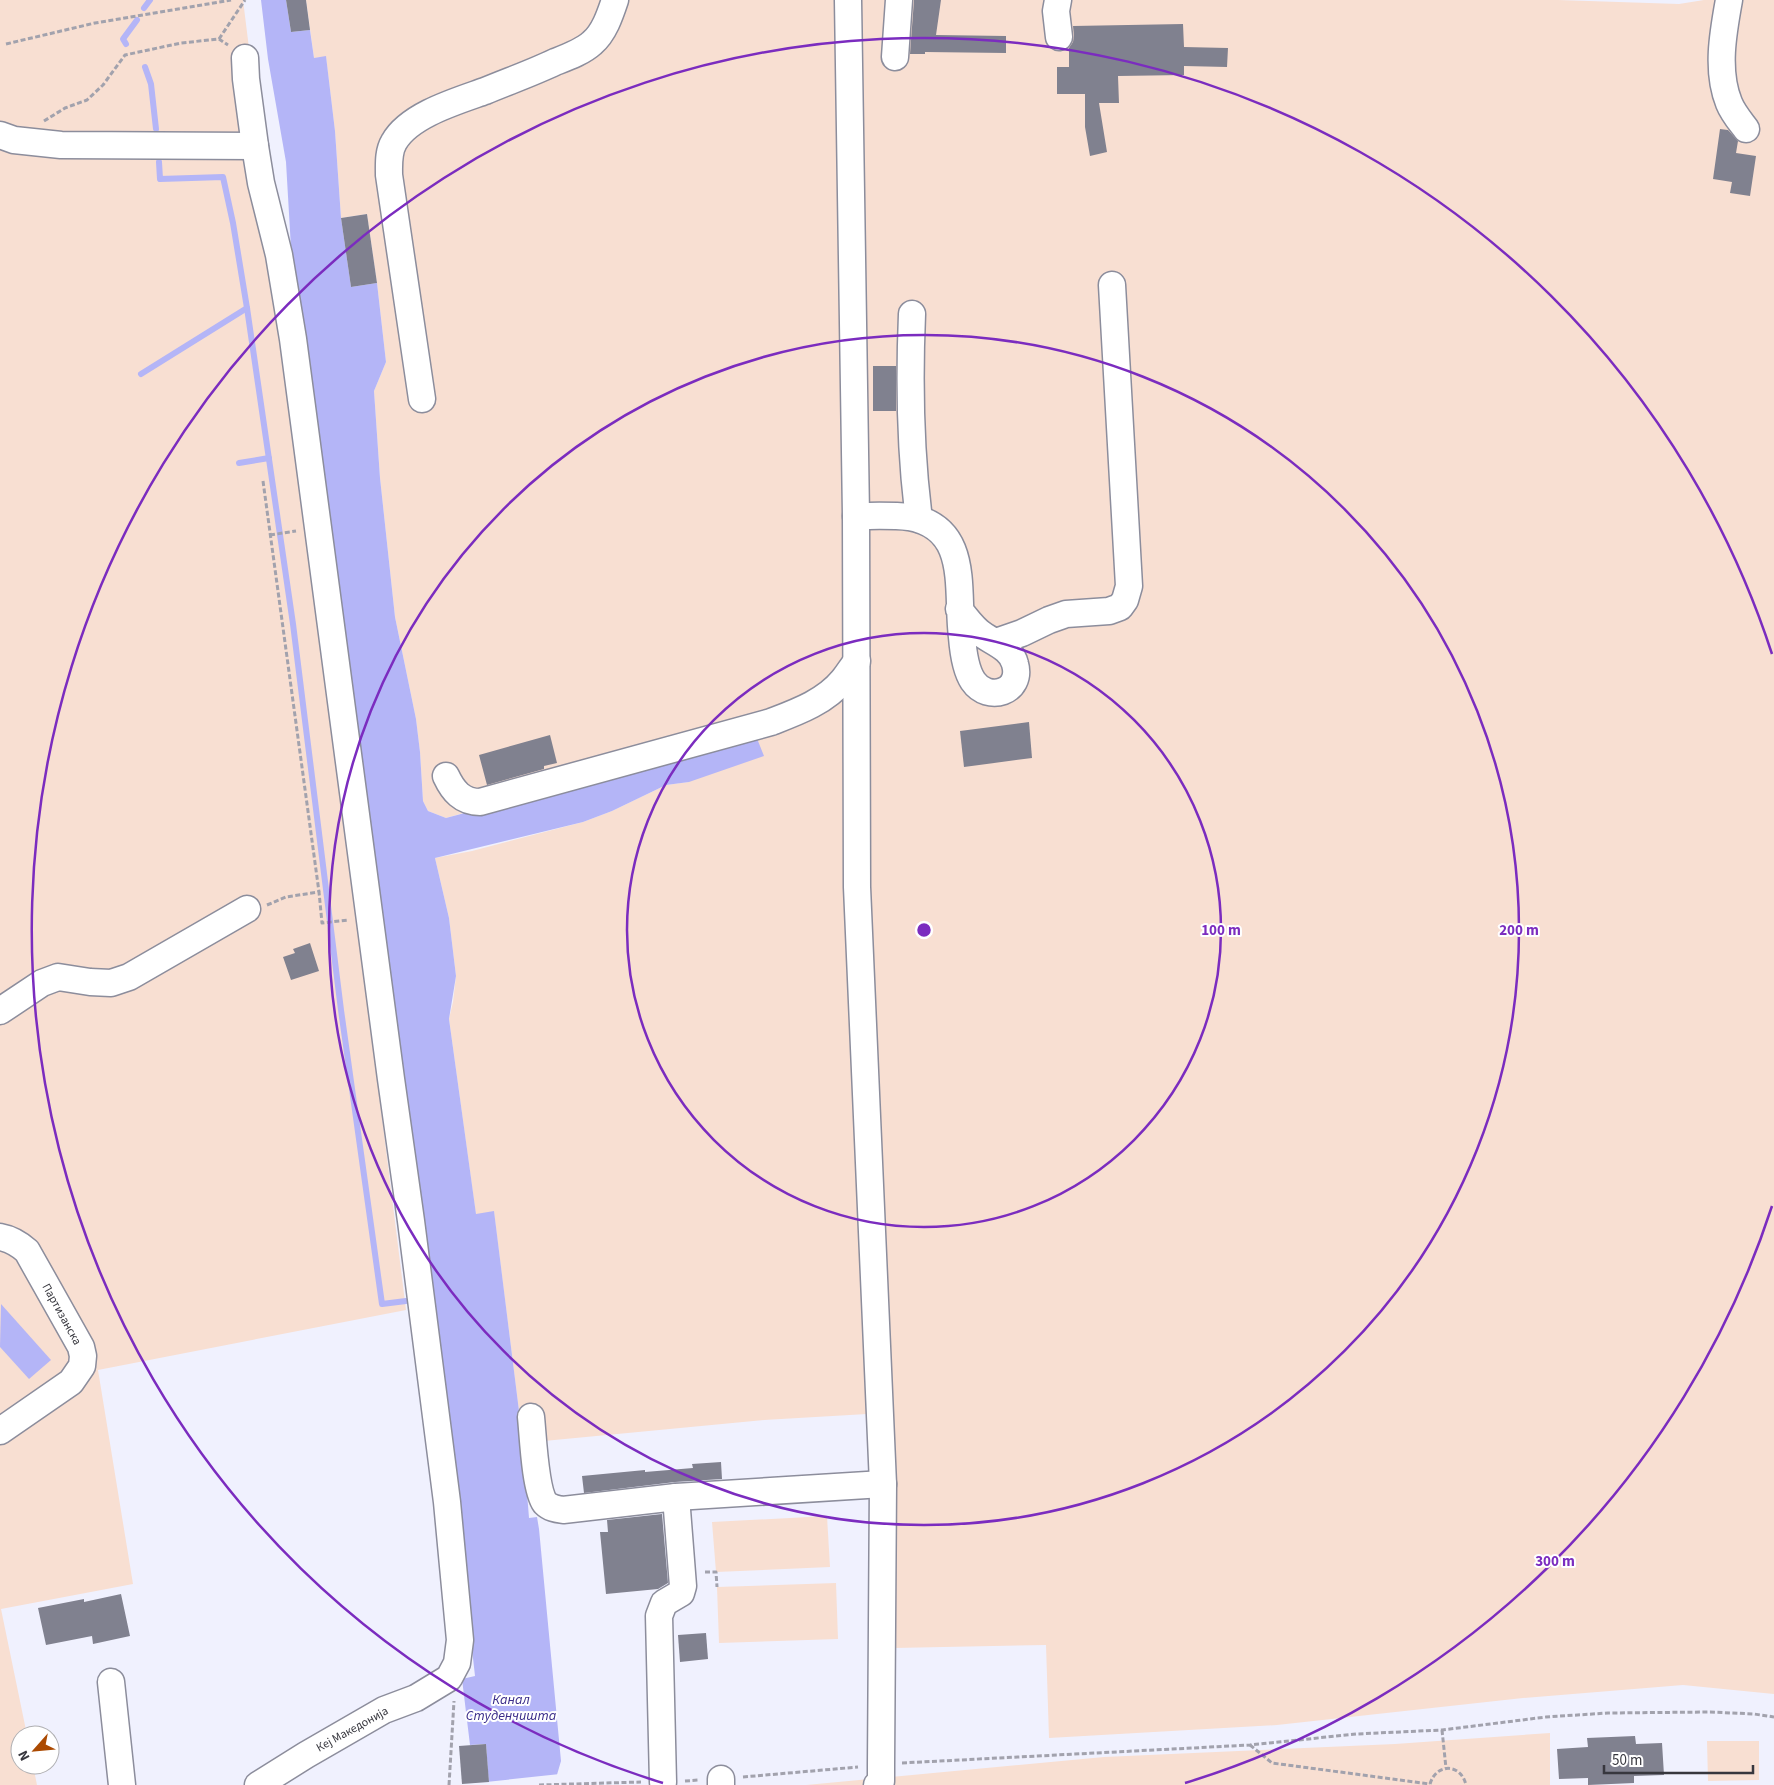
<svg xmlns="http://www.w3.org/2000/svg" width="1774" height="1785" font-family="'Source Sans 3',sans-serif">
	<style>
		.green { fill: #f8dfd2 }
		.water { fill: #b4b5f7 }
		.pier { fill: #f0f1fe }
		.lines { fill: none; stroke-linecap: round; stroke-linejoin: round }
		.stream { stroke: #b4b5f7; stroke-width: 6 }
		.building { fill: #80818f }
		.minor-casing { stroke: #8c8d9c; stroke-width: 29 }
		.path { stroke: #a2a2ad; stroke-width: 3; stroke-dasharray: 5 2.5; stroke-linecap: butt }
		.minor { stroke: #fff; stroke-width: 26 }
		.ring { fill: none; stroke: #7b2cbf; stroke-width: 2.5 }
		.labels { text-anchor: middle; stroke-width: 4; stroke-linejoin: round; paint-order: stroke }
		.street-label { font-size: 12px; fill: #37373e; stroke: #fff }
		.water-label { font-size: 14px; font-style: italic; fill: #3a2c89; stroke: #fff }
		.centre { fill: #7b2cbf; stroke: #fff; stroke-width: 2.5 }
		.ring-label { font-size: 15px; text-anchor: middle; font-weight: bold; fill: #7b2cbf; stroke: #fff; stroke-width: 4; stroke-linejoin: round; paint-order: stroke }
	</style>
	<rect width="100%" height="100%" fill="#f0f1fe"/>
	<g class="green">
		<path d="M0,0H243L406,1310L98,1370L133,1584L1,1609L27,1735H20V1765H33L37,1785H0Z"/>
		<path d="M306,0H838L849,690L867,1414L764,1420L523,1443L494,1212L476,1215L449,1019L453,1002L456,976L449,918L435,858L472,851L583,822L612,811L666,785L689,782L587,778L446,818L428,811L423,801L420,752L416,719L395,617L380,478L374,391L386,362L377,283L367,214L341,218L335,131L326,57L314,58Z"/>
		<path d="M856,0H1558L1679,4L1704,0H1774V1694L1683,1685L1523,1698L1277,1725L1049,1738L1046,1645L894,1648L867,895Z"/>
		<path d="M827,1516L830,1567L716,1572L712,1522Z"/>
		<path d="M836,1583L838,1639L719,1643L717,1587Z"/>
		<path d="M1550,1733V1785H806L1104,1757L1395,1744Z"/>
		<path d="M1707,1741H1759V1780L1708,1781Z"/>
	</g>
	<g class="water">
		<path d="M261,0H286L291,32L310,30L314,58L326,56L335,131L341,218L351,287L377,283L386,362L374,391L380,478L395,617L416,719L420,752L423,801L428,811L446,818L461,814L754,731L764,756L689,782L666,785L612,811L583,822L435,858L449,918L456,976L449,1019L476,1214L494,1211L523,1443L529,1518L537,1517L539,1529L561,1761L554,1785H489L486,1744L470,1745L462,1679L475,1676L456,1505L291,248L286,162L268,59Z"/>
		<path d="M1,1304L51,1360L29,1379L0,1347Z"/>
	</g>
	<path class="pier" d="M560,1774L557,1785H486V1782Z"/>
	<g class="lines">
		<g class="stream">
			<path d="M144,8L150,0"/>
			<path d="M126,44L123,39L137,20"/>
			<path d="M145,67L151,84L156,129"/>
			<path d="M159,162L160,179L223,177L233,223L247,308L293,624L341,1010L382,1304L406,1301"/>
			<path d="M141,374L247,308"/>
			<path d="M239,463L269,458"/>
		</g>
	</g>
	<g class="building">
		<path d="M286,0H306L310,30L291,32Z"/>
		<path d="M914,0H941L936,35L1006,36V53L925,52V54H910Z"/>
		<path d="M1183,24L1184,47L1228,48L1227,67L1184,66V75L1118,76L1119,103H1099L1107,152L1090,156L1085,127V94H1057V67H1069V48L1073,42L1074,36L1073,26Z"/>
		<path d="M1720,129L1728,130L1738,141L1736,153L1756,156L1750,196L1730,193L1732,182L1713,179Z"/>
		<path d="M367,214L377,283L351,287L341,218Z"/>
		<rect x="873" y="366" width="23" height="45"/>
		<path d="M1029,722L1032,758L964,767L960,731Z"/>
		<path d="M550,735L557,763L544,766V769L487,785L479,755Z"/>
		<path d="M310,943L319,971L291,980L283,957L295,953L293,949Z"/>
		<path d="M721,1462L722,1479L675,1482L584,1493L582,1476L645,1470V1472L693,1468L692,1464Z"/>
		<path d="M662,1514L668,1583L658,1589L606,1594L600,1532H608L607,1520Z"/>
		<path d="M121,1594L130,1636L93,1644L92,1636L46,1645L38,1608L84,1599V1602Z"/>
		<path d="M706,1633L708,1659L680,1662L678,1635Z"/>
		<path d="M1635,1736L1636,1744L1662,1743L1664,1775L1634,1776V1783L1588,1785V1778L1559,1779L1557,1749L1588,1747L1587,1738Z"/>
		<path d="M486,1744L489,1782L462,1784L459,1746Z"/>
	</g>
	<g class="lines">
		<defs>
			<g id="minor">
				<path d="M848,0L856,516L857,887L883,1484L881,1765V1781L877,1785"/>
				<path d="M1058,0L1056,11L1059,37"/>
				<path d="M1729,0C1723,33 1716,71 1729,103C1733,113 1740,121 1746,129"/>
				<path d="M895,57L899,0"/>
				<path d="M245,58L246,79L255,146L261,183L279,255L293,339L391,1079L411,1221L447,1502L460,1640L457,1663L449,1678L416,1698L384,1710L306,1755L258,1785"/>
				<path d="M0,135L14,140L61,145L255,146"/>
				<path d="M912,314C909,384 910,450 919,519"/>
				<path d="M422,399L389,175C389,164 388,152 394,142C409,115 457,101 485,91C509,81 532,73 555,62C568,57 582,52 592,43C604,33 610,15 615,0"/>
				<path d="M856,516C873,516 892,515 909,517C971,528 956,590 962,637C963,650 965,669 973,681C988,703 1023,692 1015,664C1011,647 991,642 979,632C971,625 965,617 959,609"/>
				<path d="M996,642L1022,633L1049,620L1066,614L1109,611L1120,607L1125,600L1129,586L1112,285"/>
				<path d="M446,776C453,791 462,802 480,802L771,722C797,712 825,702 843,680C848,674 852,667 857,661"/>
				<path d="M0,1011L42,983L58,977L90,982L111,983L129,977L247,909"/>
				<path d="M0,1237C11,1239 18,1243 27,1251L81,1347L83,1356L82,1366L71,1382L0,1431"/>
				<path d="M531,1417C533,1436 535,1489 545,1503C550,1508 556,1509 563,1510L676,1497L883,1484"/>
				<path d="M111,1682L122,1785"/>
				<path d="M721,1779V1785"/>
				<path d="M663,1782L659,1616L664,1603L681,1593L683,1586L676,1497"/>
			</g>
		</defs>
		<use href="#minor" class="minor-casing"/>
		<g class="path">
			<path d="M219,39L245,0"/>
			<path d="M6,44L95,23L231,0"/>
			<path d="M44,121L65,108L87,100L103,85L125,55L181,43L219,39L228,45"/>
			<path d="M263,481L319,892"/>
			<path d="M270,535L296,531"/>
			<path d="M267,905L286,897L319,892L322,923L348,920"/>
			<path d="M705,1572H716L717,1587"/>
			<path d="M1442,1730L1446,1768"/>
			<path d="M1250,1745L1272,1763L1430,1784"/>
			<path d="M902,1763L1250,1745L1356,1734L1442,1730L1546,1717L1608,1713L1710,1712L1754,1714L1774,1717"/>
			<path d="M743,1777L858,1767"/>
			<path d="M685,1781L699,1780"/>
			<path d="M1430,1784C1436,1763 1461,1763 1466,1785"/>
			<path d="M449,1785L454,1701"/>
			<path d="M539,1785L641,1782"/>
		</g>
		<use href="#minor" class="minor"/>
	</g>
	<g class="ring">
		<circle cx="924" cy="930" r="297"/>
		<circle cx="924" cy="930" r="595"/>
		<path d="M1772 1206A892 892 0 0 1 1185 1783M663 1783A892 892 0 1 1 1772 654"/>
	</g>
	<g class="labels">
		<g class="street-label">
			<text transform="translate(62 1314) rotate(61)" y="4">Партизанска</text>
			<text transform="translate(352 1729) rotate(-29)" y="4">Кеј Македонија</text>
		</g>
		<g class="water-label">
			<text x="511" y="1704">Канал<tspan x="511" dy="16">Студенчишта</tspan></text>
		</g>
	</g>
	<circle cx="924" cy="930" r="8" class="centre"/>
	<g class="ring-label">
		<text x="1221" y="935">100 m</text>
		<text x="1519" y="935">200 m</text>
		<text x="1555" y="1566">300 m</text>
	</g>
	<g transform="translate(35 1750) rotate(243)"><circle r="24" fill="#ffffff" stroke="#afafb2"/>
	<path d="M0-4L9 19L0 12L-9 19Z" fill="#ab4a02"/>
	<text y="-8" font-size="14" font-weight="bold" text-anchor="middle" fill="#37373e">N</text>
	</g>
	<path d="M1604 1765v8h149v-8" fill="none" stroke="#37373e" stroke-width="2.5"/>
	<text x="1612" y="1765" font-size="15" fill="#37373e" stroke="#ffffff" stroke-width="4" paint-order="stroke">50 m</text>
</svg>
